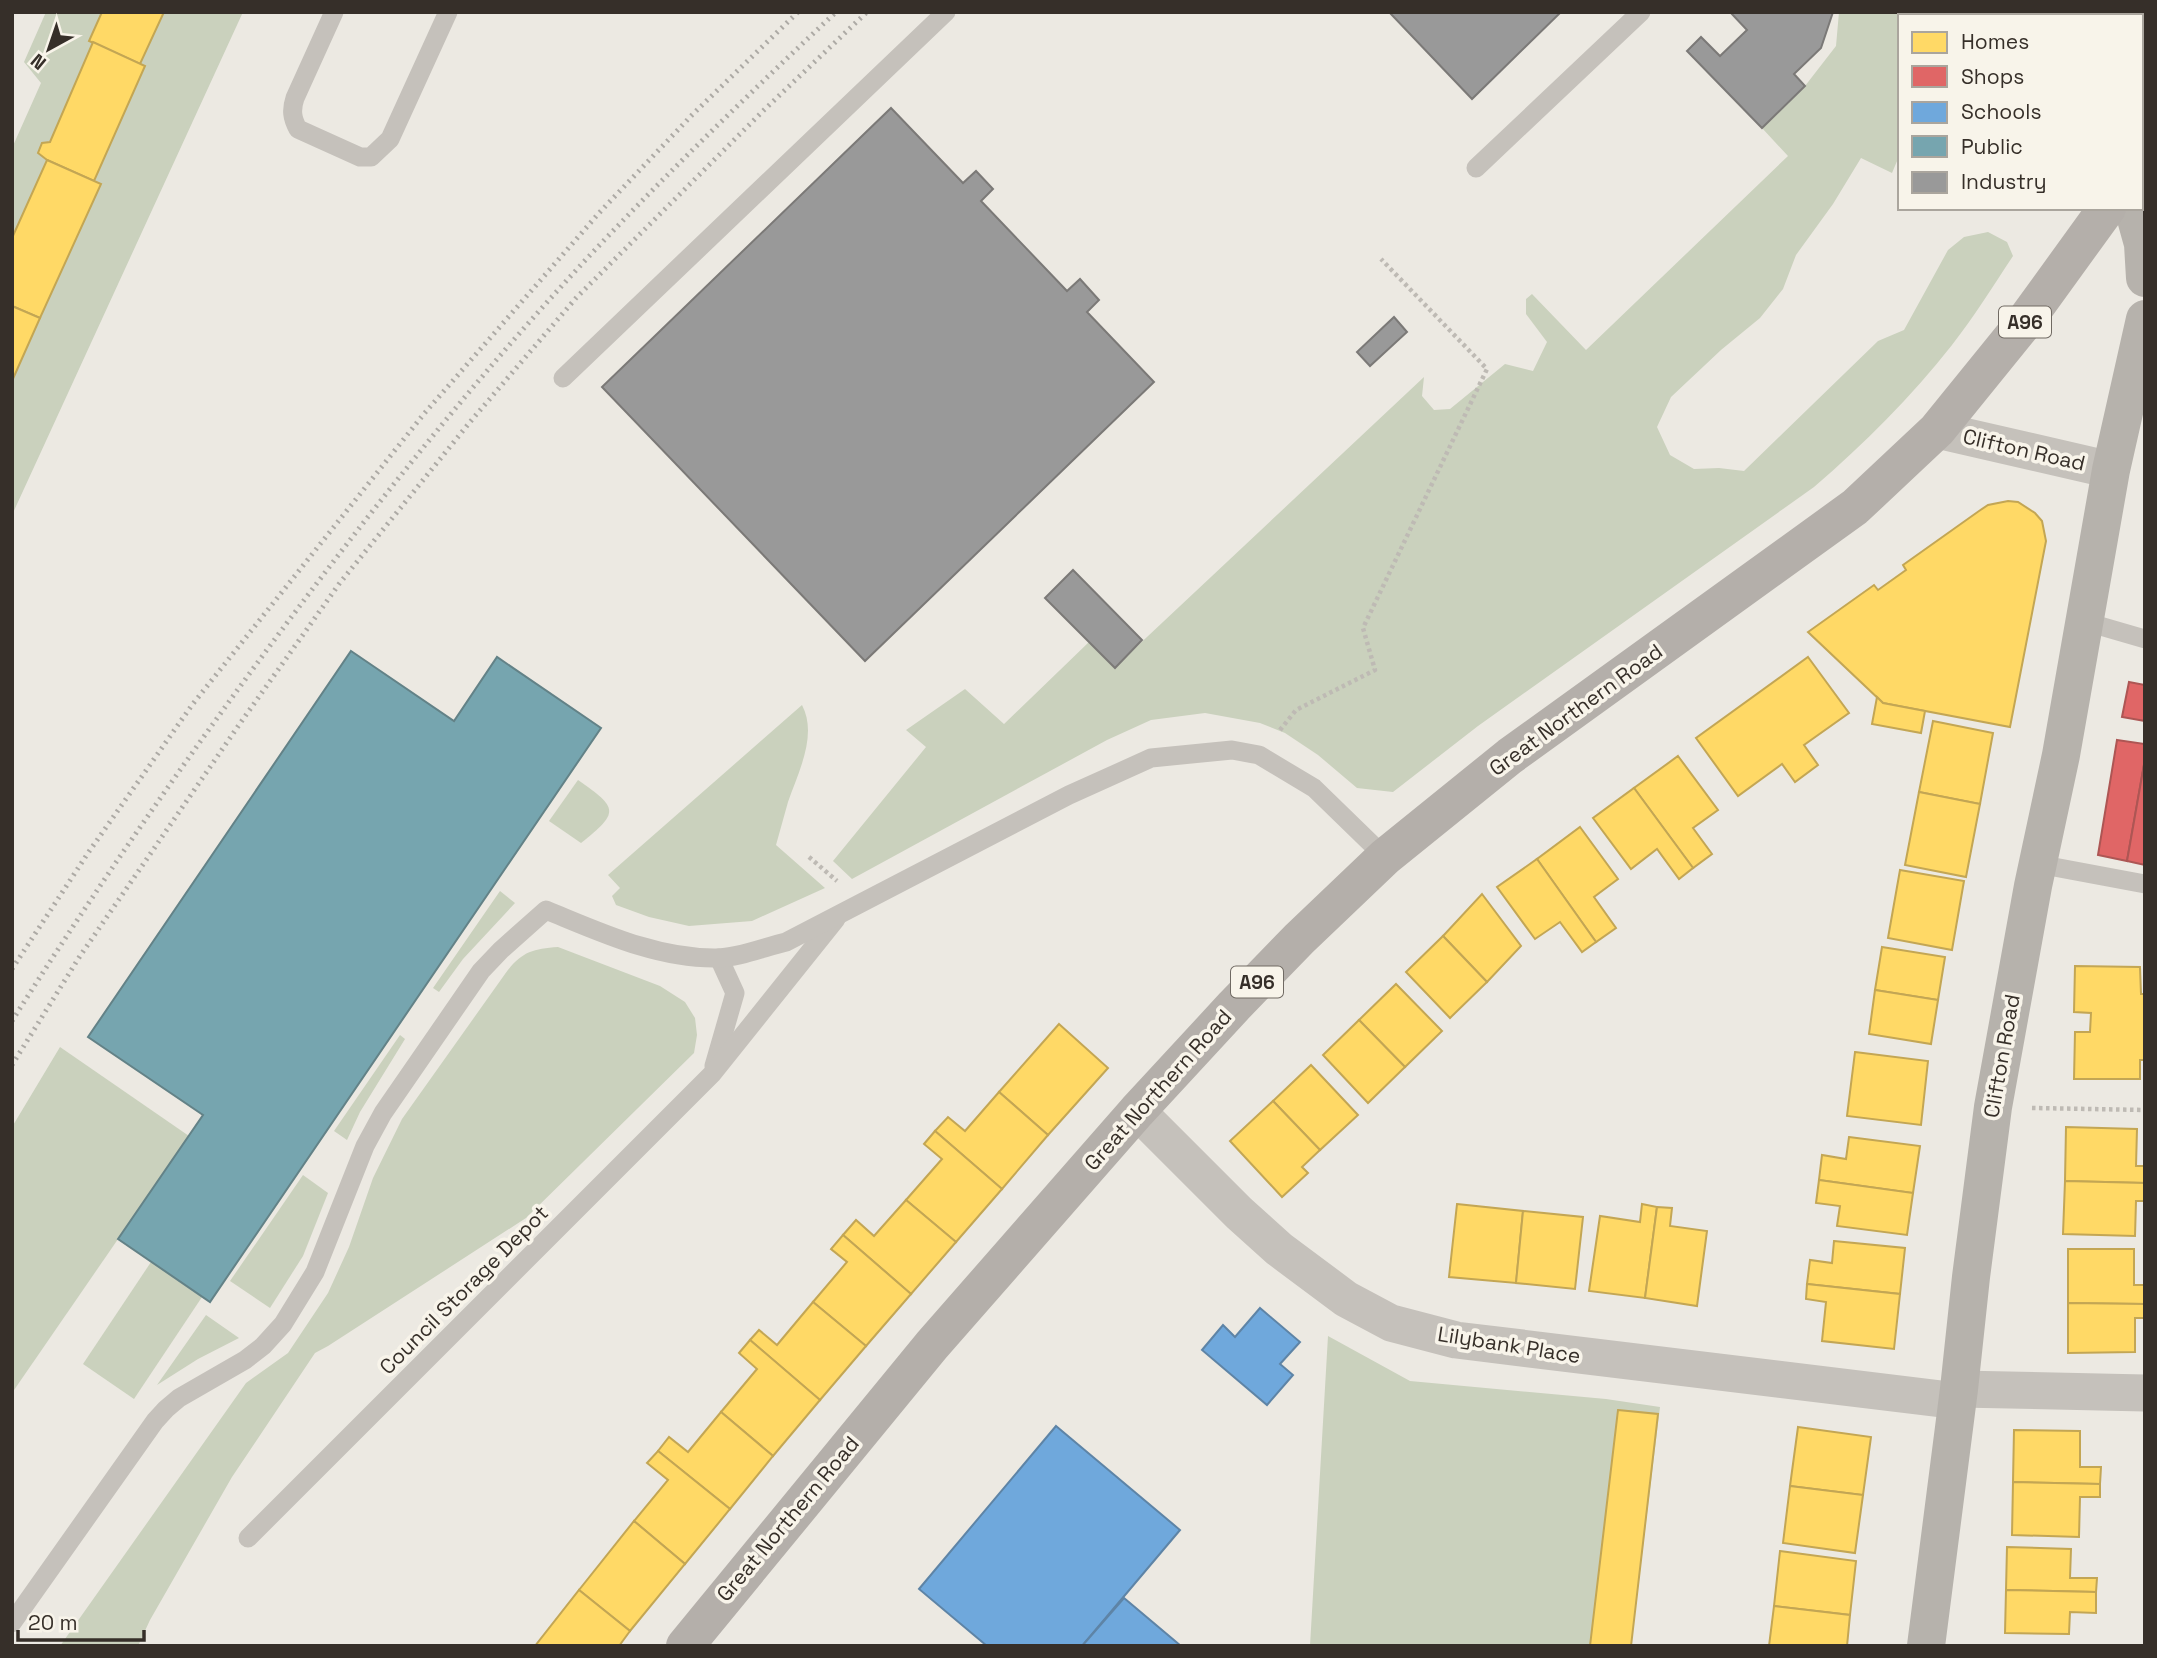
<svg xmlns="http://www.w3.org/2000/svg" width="2157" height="1658" font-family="'Space Grotesk',sans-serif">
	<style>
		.green { fill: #cad1bd }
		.homes { fill: #ffd966; stroke: #c3a654; stroke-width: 2 }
		.shops { fill: #e06666; stroke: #ad5654; stroke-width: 2 }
		.schools { fill: #6fa8dc; stroke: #5e84a6; stroke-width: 2 }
		.public { fill: #76a5af; stroke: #638287; stroke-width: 2 }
		.industry { fill: #999; stroke: #7b7977; stroke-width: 2 }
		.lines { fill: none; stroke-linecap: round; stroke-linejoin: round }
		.path { stroke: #bebab4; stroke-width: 4.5; stroke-dasharray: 3.5 3.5; stroke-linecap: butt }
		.lane { stroke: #c5c1bb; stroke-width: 19 }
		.street { stroke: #c5c1bb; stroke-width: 37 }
		.secondary { stroke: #b6b2ac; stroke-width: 38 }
		.primary { stroke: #b4afaa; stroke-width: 38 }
		.rail { stroke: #adaaa5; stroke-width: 5; stroke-dasharray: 2 5; stroke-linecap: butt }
		.labels { text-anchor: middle; stroke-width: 7; stroke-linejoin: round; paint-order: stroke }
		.shield { fill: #f8f4ea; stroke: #706a63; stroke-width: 2 }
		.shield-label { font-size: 19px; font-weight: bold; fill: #362f29 }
		.street-label { font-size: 21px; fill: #362f29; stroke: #f8f4ea }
	</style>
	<rect width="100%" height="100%" fill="#ece9e2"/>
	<g class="green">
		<path d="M46,12H243L12,515V148L41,83L24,62Z"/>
		<path d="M1839,12H2120L2119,16H1900V154L1892,173L1861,158L1833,204L1796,255L1783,289L1760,318L1721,350L1671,397L1657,427L1670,455L1694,469L1719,468L1744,471L1878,341L1904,330L1948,250L1964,237L1988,232L2007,242L2013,256C1993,286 1974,317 1952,345C1911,397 1865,443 1814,487L1478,726L1393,792L1357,788L1318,755L1285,733L1260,723L1205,713L1151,720L1107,740L852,879L833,861L926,747L906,730L965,689L1004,724L1089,642L1115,667L1424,377L1422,396L1434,410L1450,409L1505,364L1533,371L1547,342L1526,314V299L1532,294L1586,350L1788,156L1762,128L1805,86L1836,46Z"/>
		<path d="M802,705C818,735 798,773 788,802C784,816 780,831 776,845L825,888L752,921L689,926L649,917L616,905L612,896L620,888L608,875Z"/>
		<path d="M578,780C618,808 620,812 581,843L549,821Z"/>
		<path d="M500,891L515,903L463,959L439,992L433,988Z"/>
		<path d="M558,947L660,986L685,1002L695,1018L697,1035L694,1053L526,1218L328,1346L315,1353L232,1477L150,1620L138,1646H60L246,1383L288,1353L328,1293L349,1247L373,1178L402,1119L505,974C521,952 532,949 558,947Z"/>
		<path d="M400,1035L405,1039L360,1112L347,1140L334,1131Z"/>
		<path d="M60,1047L189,1136L12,1393V1127Z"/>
		<path d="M303,1175L328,1193L303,1256L270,1308L230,1281Z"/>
		<path d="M151,1262L202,1297L134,1399L83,1364Z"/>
		<path d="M206,1315L239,1338L198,1359L157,1385Z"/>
		<path d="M1328,1336L1410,1381L1606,1399L1660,1407L1631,1646H1310Z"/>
	</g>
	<g class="homes">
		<path d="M102,12H164L140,64L89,41Z"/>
		<path d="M93,42L145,66L94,181L47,160L38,153L42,143L50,142Z"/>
		<path d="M47,160L101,184L40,318L12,306V238Z"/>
		<path d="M12,306L40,318L12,381Z"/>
		<path d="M2008,501L2018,502L2035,513L2042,521L2046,541L2010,727L1883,703L1808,632L1874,585L1878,590L1906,570L1903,565L1979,511L1988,505Z"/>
		<path d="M1808,657L1849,713L1804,745L1818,765L1795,782L1782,764L1738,796L1696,738Z"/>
		<path d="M1877,697L1883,703L1925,711L1921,733L1872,724Z"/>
		<path d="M1933,721L1993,733L1980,804L1919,792Z"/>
		<path d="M1678,756L1718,810L1693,828L1712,854L1693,868L1634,788Z"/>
		<path d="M1634,788L1693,868L1679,879L1657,849L1631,869L1593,818Z"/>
		<path d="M1919,792L1980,804L1966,877L1905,865Z"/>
		<path d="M1580,827L1618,879L1594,897L1616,928L1596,942L1537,859Z"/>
		<path d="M1537,859L1596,942L1582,952L1560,922L1535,939L1497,887Z"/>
		<path d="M1900,870L1964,881L1952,950L1888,938Z"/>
		<path d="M1482,894L1521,946L1487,982L1443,936Z"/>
		<path d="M1443,936L1487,982L1450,1018L1406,972Z"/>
		<path d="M1882,947L1945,957L1938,1000L1875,990Z"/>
		<path d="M2075,966L2140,967L2141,994H2145V1060H2140V1079H2074L2075,1032H2090L2091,1013L2074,1012Z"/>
		<path d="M1396,984L1442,1031L1405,1067L1359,1020Z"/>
		<path d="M1875,990L1938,1000L1931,1044L1869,1034Z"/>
		<path d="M1359,1020L1405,1067L1368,1103L1323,1055Z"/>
		<path d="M1059,1024L1108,1068L1048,1135L999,1092Z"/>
		<path d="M1855,1052L1928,1061L1921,1125L1847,1116Z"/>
		<path d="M1311,1065L1358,1115L1320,1150L1273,1101Z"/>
		<path d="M999,1092L1048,1135L1002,1189L935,1131L948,1117L965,1131Z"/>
		<path d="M1273,1101L1320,1150L1302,1167L1308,1173L1282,1197L1230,1141Z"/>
		<path d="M2066,1127L2137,1129L2136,1166H2145V1183L2065,1181Z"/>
		<path d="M935,1131L1002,1189L956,1242L906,1200L942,1159L924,1144Z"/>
		<path d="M1849,1137L1920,1146L1913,1193L1819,1180L1822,1155L1846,1159Z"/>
		<path d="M1819,1180L1913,1193L1907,1235L1837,1226L1840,1206L1816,1203Z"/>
		<path d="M2065,1181L2145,1183V1201H2136L2135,1236L2063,1234Z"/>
		<path d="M906,1200L956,1242L911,1294L843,1235L856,1220L874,1236Z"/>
		<path d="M1457,1204L1523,1211L1516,1283L1449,1277Z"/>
		<path d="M1642,1204L1657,1207L1645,1298L1589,1291L1600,1216L1640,1222Z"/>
		<path d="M1657,1207L1672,1208L1670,1226L1707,1231L1697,1306L1645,1298Z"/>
		<path d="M1523,1211L1583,1217L1575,1289L1516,1283Z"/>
		<path d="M843,1235L911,1294L866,1346L813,1302L847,1262L831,1249Z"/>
		<path d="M1834,1241L1905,1248L1900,1294L1807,1284L1810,1260L1832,1263Z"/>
		<path d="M2068,1249H2134V1285H2145V1304L2068,1303Z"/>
		<path d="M1807,1284L1900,1294L1894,1349L1822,1341L1826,1302L1806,1299Z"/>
		<path d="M813,1302L866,1346L820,1400L750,1340L759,1330L777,1345Z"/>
		<path d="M2068,1303L2145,1304V1318H2135V1352L2068,1353Z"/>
		<path d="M750,1340L820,1400L773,1456L721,1412L757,1369L739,1353Z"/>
		<path d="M1618,1410L1658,1414L1631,1646H1590Z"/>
		<path d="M721,1412L773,1456L730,1509L658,1451L669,1437L688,1452Z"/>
		<path d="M1798,1427L1871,1437L1863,1495L1790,1486Z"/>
		<path d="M2014,1430L2080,1431V1467H2101L2100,1484L2013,1482Z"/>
		<path d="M658,1451L730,1509L685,1564L634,1521L668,1480L647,1463Z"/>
		<path d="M2013,1482L2100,1484V1497H2080L2079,1537L2012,1535Z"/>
		<path d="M1790,1486L1863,1495L1855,1553L1783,1543Z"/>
		<path d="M634,1521L685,1564L630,1631L579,1590Z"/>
		<path d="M2007,1547L2071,1549L2070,1578H2097L2096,1592L2006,1590Z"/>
		<path d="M1780,1551L1856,1561L1850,1615L1774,1606Z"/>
		<path d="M579,1590L630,1631L619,1646H535Z"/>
		<path d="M2006,1590L2096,1592V1613L2070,1612L2069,1634L2005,1633Z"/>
		<path d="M1774,1606L1850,1615L1847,1646H1769Z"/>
	</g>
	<g class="shops">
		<path d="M2129,682L2145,685V721L2122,717Z"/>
		<path d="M2117,740L2145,744V759L2127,861L2098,855Z"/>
		<path d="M2145,759V865L2127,861Z"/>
	</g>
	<g class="schools">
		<path d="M1260,1308L1300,1342L1280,1364L1293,1375L1267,1405L1202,1350L1223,1325L1235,1337Z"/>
		<path d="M1056,1426L1180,1530L1082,1646H987L919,1589Z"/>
		<path d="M1124,1598L1181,1646H1082Z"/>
	</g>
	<path class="public" d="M351,651L454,721L497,657L601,728L210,1302L118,1239L203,1115L88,1037Z"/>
	<g class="industry">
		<path d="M1389,12H1561L1472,99Z"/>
		<path d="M1730,12H1833L1821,48L1794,74L1805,86L1762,128L1687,51L1701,37L1720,56L1747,30Z"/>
		<path d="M891,108L963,183L976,171L993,189L981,201L1067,291L1080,279L1099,300L1087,312L1154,382L865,661L602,387Z"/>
		<path d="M1394,317L1407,332L1370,366L1357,352Z"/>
		<path d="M1073,570L1142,640L1115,668L1045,598Z"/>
	</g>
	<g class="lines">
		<g class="path">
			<path d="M1280,730L1296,710L1375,670L1363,628L1487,369L1381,259"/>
			<path d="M809,857L837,881"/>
			<path d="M2032,1108L2145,1110"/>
		</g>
		<g class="lane">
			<path d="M334,12L295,98C291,110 292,118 298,129L360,157H371L390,139L448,12"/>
			<path d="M1476,168L1641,12"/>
			<path d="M563,378L946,12"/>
			<path d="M2083,621L2145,639"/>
			<path d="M2038,864L2145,884"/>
			<path d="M714,1066L735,993L719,958"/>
			<path d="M248,1538L712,1074L836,919"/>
			<path d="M12,1623L155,1421L166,1409L179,1398L245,1360L263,1346L283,1324L315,1272L365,1146L383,1113L481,971L501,950L546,910C600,932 657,959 717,958C738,958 765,947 786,942L1069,795L1151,758L1232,750L1259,755L1314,788L1385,857"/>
		</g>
		<g class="street">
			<path d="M1937,430L2111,470"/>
			<path d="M1137,1111L1239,1213L1279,1249L1346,1299L1391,1323L1456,1340L1958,1401"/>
			<path d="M1959,1389L2145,1393"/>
		</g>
		<g class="secondary">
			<path d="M2133,208L2143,244L2145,278"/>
			<path d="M1926,1646L1959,1389L1971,1277L1993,1107L2033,886L2061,755L2111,470L2145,319"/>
		</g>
		<g class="primary">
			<path d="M2141,155L2145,149"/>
			<path d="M685,1646L932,1345L1137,1111L1234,1006L1299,939L1385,857L1510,756L1855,507L1937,430L2023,324L2107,208"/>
		</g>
		<g class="rail">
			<path d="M12,969L88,853L192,705L423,415L599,213L692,115L798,12"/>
			<path d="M12,1021C94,891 181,766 272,643C373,507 478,375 593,252C671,169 753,90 836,12"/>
			<path d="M12,1065L80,956L241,722L339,584L470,422L576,298L764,110L867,12"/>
		</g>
	</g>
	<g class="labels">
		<g class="shield">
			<rect x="1999" y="306.5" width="52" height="31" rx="5"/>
			<rect x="1231" y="966.5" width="52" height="31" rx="5"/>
		</g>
		<g class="shield-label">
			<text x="2025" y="329">A96</text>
			<text x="1257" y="989">A96</text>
		</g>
		<g class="street-label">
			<text transform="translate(2024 450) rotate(13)" y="7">Clifton Road</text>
			<text transform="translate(1576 710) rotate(-36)" y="7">Great Northern Road</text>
			<text transform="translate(2002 1056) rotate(-80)" y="7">Clifton Road</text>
			<text transform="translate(1158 1090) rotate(-48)" y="7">Great Northern Road</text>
			<text transform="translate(464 1290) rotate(-45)" y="7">Council Storage Depot</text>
			<text transform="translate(1509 1345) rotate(9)" y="7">Lilybank Place</text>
			<text transform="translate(788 1519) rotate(-50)" y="7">Great Northern Road</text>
		</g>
	</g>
	<rect width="2157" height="1658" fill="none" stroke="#362f29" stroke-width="28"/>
	<rect x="1898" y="14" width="245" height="196" fill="#f8f4ea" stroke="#aaa59d" stroke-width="2"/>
	<rect x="1912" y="32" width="35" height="21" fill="#ffd966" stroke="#aaa59d" stroke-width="2"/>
	<text x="1961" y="49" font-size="21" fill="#362f29">Homes</text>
	<rect x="1912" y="66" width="35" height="21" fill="#e06666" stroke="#aaa59d" stroke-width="2"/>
	<text x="1961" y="84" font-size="21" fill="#362f29">Shops</text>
	<rect x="1912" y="102" width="35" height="21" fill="#6fa8dc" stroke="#aaa59d" stroke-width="2"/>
	<text x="1961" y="119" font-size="21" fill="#362f29">Schools</text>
	<rect x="1912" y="136" width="35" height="21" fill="#76a5af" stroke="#aaa59d" stroke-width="2"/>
	<text x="1961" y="154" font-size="21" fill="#362f29">Public</text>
	<rect x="1912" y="172" width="35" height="21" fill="#999999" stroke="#aaa59d" stroke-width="2"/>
	<text x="1961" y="189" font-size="21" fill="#362f29">Industry</text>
	<g transform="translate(49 49) rotate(220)" stroke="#f8f4ea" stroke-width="5" paint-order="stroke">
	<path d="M0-5L12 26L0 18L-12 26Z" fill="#362f29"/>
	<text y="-10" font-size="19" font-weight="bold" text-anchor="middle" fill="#362f29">N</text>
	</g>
	<path d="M18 1630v10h126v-10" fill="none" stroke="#362f29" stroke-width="3.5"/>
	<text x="28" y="1630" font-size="21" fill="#362f29" stroke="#f8f4ea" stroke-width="5" paint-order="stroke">20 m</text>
</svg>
